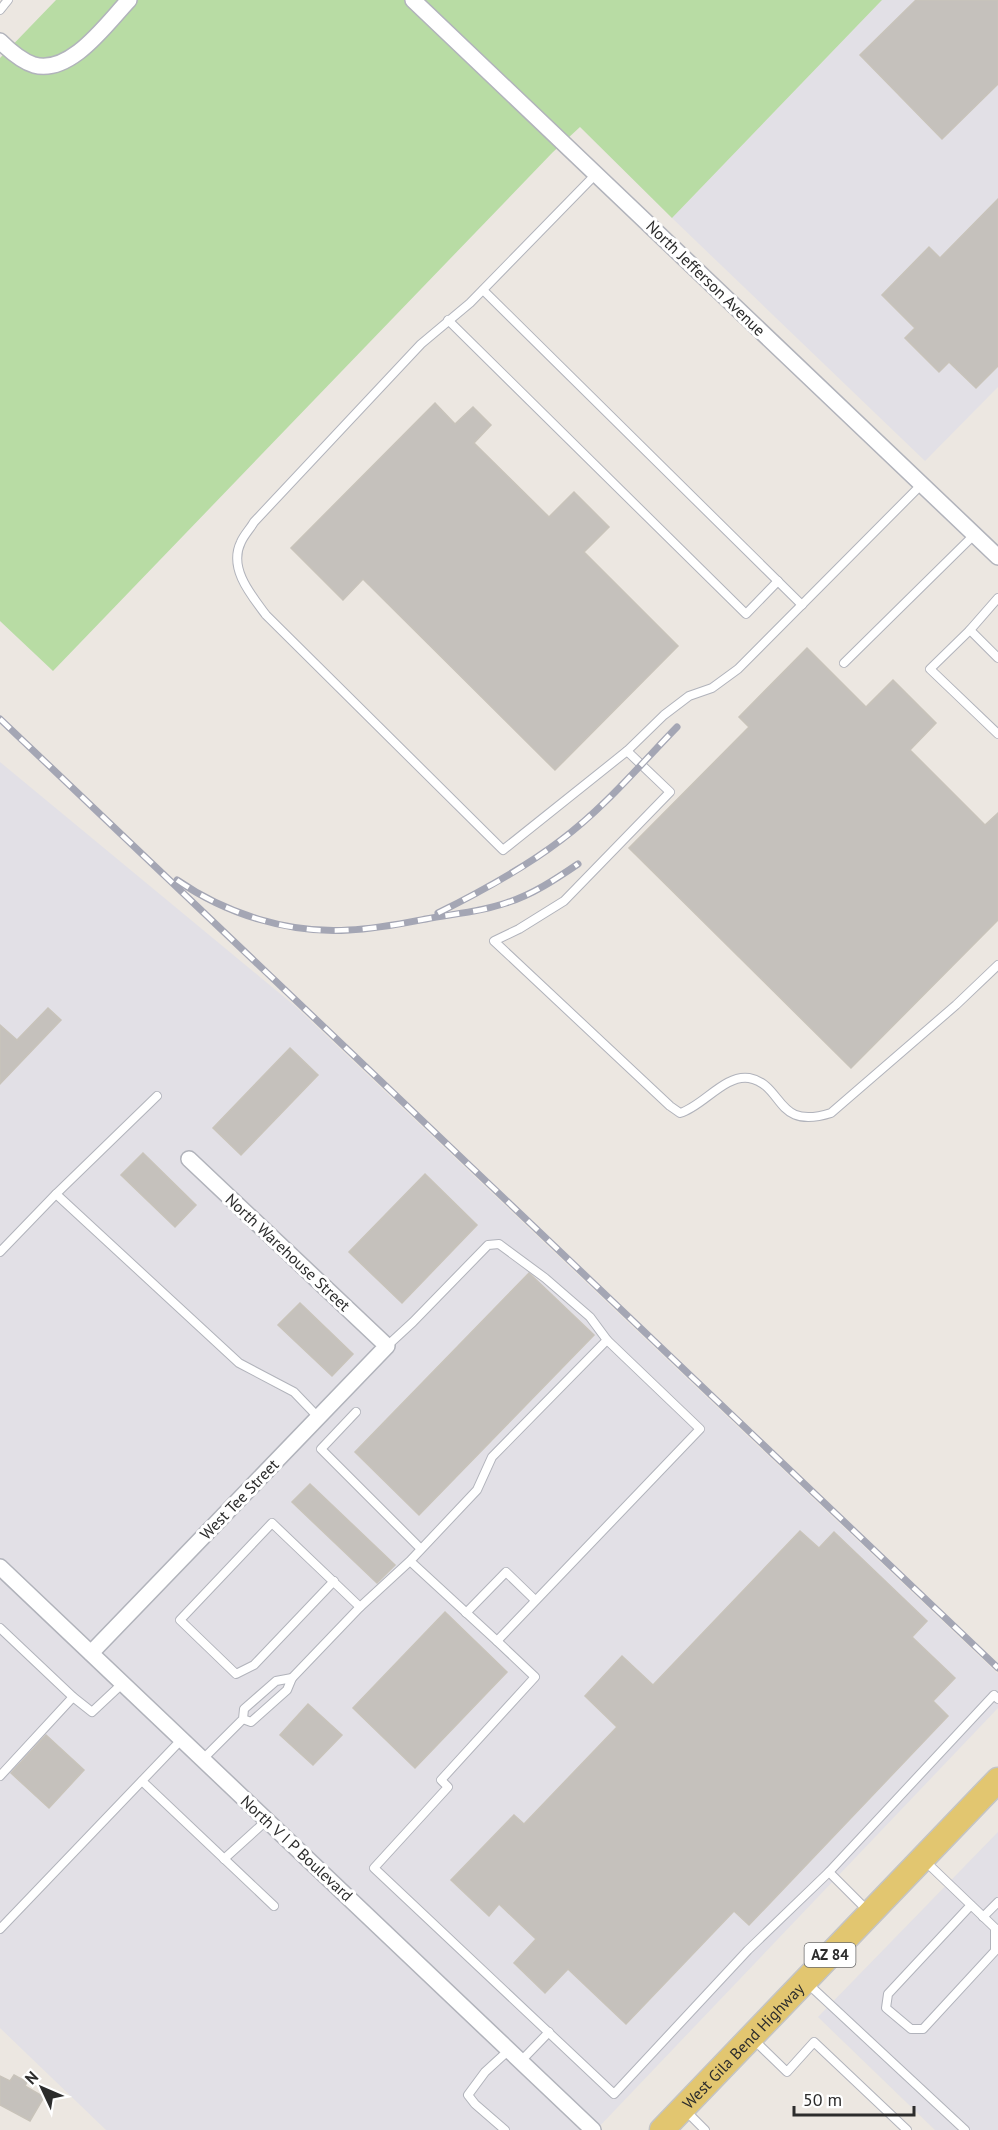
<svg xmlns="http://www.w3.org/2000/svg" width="998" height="2130" font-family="'PT Sans',sans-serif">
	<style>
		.industrial { fill: #e2e0e6 }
		.green { fill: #b8dca4 }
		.building { fill: #c5c1bc; stroke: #c8c3ba; stroke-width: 1.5 }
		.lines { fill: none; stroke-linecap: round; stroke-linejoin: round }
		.lane-casing { stroke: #b1b3bb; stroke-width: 10 }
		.street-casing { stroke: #b1b3bb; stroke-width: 18 }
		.primary-casing { stroke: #c4c4c4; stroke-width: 27 }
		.lane { stroke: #fff; stroke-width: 8 }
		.street { stroke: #fff; stroke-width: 15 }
		.primary { stroke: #e2c670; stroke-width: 24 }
		.rail-casing { stroke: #a4a6b4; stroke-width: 7 }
		.rail { stroke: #fff; stroke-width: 4.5; stroke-dasharray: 14; stroke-linecap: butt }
		.labels { text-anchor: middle; stroke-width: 6; stroke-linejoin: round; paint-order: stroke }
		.shield { fill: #fff; stroke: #6b6b6b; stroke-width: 1.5 }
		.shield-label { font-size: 15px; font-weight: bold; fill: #2c2c2c }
		.street-label { font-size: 16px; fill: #2c2c2c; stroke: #fff }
	</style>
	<rect width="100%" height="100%" fill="#ece7e1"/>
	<g class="industrial">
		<path d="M882,0H998V387L925,461L672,218Z"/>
		<path d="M0,762L295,1006L998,1674V1708L596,2130H106L0,2028Z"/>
		<path d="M998,1832V2130H935L818,2017Z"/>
	</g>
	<path class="green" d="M56,0H882L672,218L580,127L553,152L53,671L0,621V58Z"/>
	<g class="building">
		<path d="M916,0H998V84L942,139L860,55Z"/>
		<path d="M998,199V366L976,388L949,362L939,372L905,338L915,328L882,295L929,247L940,258Z"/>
		<path d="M435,403L455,424L473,407L491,425L474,443L549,517L574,492L609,527L584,552L678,646L555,770L363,579L343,600L291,548Z"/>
		<path d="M807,648L866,707L893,680L936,723L910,750L985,825L998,813V920L851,1068L629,848L749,727L739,717Z"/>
		<path d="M48,1008L61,1020L0,1084V1025L17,1040Z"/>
		<path d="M290,1048L318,1075L241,1155L213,1128Z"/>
		<path d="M143,1153L196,1205L175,1227L121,1175Z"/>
		<path d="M425,1174L477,1225L402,1303L349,1252Z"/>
		<path d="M529,1273L594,1335L419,1515L355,1452Z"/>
		<path d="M300,1303L353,1354L332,1376L278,1325Z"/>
		<path d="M310,1484L395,1565L377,1583L292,1502Z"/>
		<path d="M800,1531L819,1548L834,1532L927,1621L912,1637L955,1678L933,1701L948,1716L749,1925L734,1911L626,2024L568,1969L545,1993L514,1963L536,1939L499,1904L489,1916L451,1880L514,1815L524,1824L617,1727L585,1696L622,1656L653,1685Z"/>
		<path d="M445,1612L507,1672L415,1768L353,1708Z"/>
		<path d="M308,1704L342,1735L313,1765L280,1735Z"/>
		<path d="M46,1735L84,1770L49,1808L11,1773Z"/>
		<path d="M14,2075L27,2082L25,2086L44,2097L30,2121L0,2105V2076L10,2081Z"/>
	</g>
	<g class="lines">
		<defs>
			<g id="lane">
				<path d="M0,10L8,0"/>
				<path d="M596,174L470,303L421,344L254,522C250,529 244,535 241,542C228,568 251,595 266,615L503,850L627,751L664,715L689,696L712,688L738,669L922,484"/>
				<path d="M483,290L802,605"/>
				<path d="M448,320L746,614L778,581"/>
				<path d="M998,598L970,630L998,658"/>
				<path d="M970,630L930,669L998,734"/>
				<path d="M844,663L975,534"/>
				<path d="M627,751L670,792L564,901L519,929L494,941L670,1106L680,1113C702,1107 725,1074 749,1078C785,1085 774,1131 831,1113L956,1005L998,965"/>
				<path d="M56,1194L157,1096"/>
				<path d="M0,1252L56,1194L239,1363L294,1392L318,1417"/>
				<path d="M387,1346L413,1322L488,1245L499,1244L545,1278L590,1317L607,1340"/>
				<path d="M356,1412L321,1449L421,1549"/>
				<path d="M360,1607L410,1561L477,1490L492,1457L607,1340L700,1429L497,1641L410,1561"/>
				<path d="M466,1613L506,1572L535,1600"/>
				<path d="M0,1628L73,1697"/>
				<path d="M497,1641L535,1677L441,1780L448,1787L374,1868L614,2094L748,1950L829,1872"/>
				<path d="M292,1678L360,1607L272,1523L180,1620L236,1674L254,1665L334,1581"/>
				<path d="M203,1759L243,1719L244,1709L276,1681L292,1678L287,1690L251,1722L243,1719"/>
				<path d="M0,1776L73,1697L92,1712L123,1683"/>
				<path d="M142,1781L274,1906"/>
				<path d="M224,1859L267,1820"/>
				<path d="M924,1860L995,1928V1951L923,2029H911L886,2008L888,1994L971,1905"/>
				<path d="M869,1912L829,1872L994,1695L998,1699"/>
				<path d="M983,1917L998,1902"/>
				<path d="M0,1929L182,1739"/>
				<path d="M806,1982L965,2130"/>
				<path d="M754,2040L787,2072L814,2042L907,2130"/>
				<path d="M521,2061L549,2032"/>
				<path d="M684,2109L705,2130"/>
				<path d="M505,2130L475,2104L468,2095L485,2072L509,2050"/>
			</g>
			<g id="street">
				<path d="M413,0L998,557"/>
				<path d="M0,41C9,50 22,61 34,65C71,75 107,23 129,0"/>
				<path d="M0,1567L593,2130"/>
				<path d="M91,1653L387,1346L189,1159"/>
			</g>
			<g id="primary">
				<path id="s1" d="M662,2130L998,1780"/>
			</g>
		</defs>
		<use href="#lane" class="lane-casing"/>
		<use href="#street" class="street-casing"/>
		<use href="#primary" class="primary-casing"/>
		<use href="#lane" class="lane"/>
		<use href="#street" class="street"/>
		<use href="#primary" class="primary"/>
		<defs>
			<g id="rail">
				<path d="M0,719L998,1668"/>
				<path d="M177,880C226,914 289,934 349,930C375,929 400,924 426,919C452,914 480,912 506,903C532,895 556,879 578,864"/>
				<path d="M438,913C480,892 523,869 561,840C604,808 640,765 677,727"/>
			</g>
		</defs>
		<use href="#rail" class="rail-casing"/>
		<use href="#rail" class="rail"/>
	</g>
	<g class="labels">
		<rect class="shield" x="804.5" y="1943" width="51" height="24" rx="4.5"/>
		<g class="shield-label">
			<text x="830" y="1960">AZ 84</text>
		</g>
		<g class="street-label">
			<text transform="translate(706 278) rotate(44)" y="6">North Jefferson Avenue</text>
			<text transform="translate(288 1252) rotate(43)" y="6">North Warehouse Street</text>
			<text transform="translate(239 1499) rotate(-46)" y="6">West Tee Street</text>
			<text transform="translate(297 1848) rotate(43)" y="6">North V I P Boulevard</text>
			<text dy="6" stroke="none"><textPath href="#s1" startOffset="117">West Gila Bend Highway</textPath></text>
		</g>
	</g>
	<g transform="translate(42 2088) rotate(314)" stroke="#ffffff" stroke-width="4.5" paint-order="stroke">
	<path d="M0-4.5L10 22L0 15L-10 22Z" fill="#2c2c2c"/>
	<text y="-9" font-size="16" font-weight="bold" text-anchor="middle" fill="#2c2c2c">N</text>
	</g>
	<path d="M794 2106v9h120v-9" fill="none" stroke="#2c2c2c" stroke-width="3"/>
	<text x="803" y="2106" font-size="18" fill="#2c2c2c" stroke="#ffffff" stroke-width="4.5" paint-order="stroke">50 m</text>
</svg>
